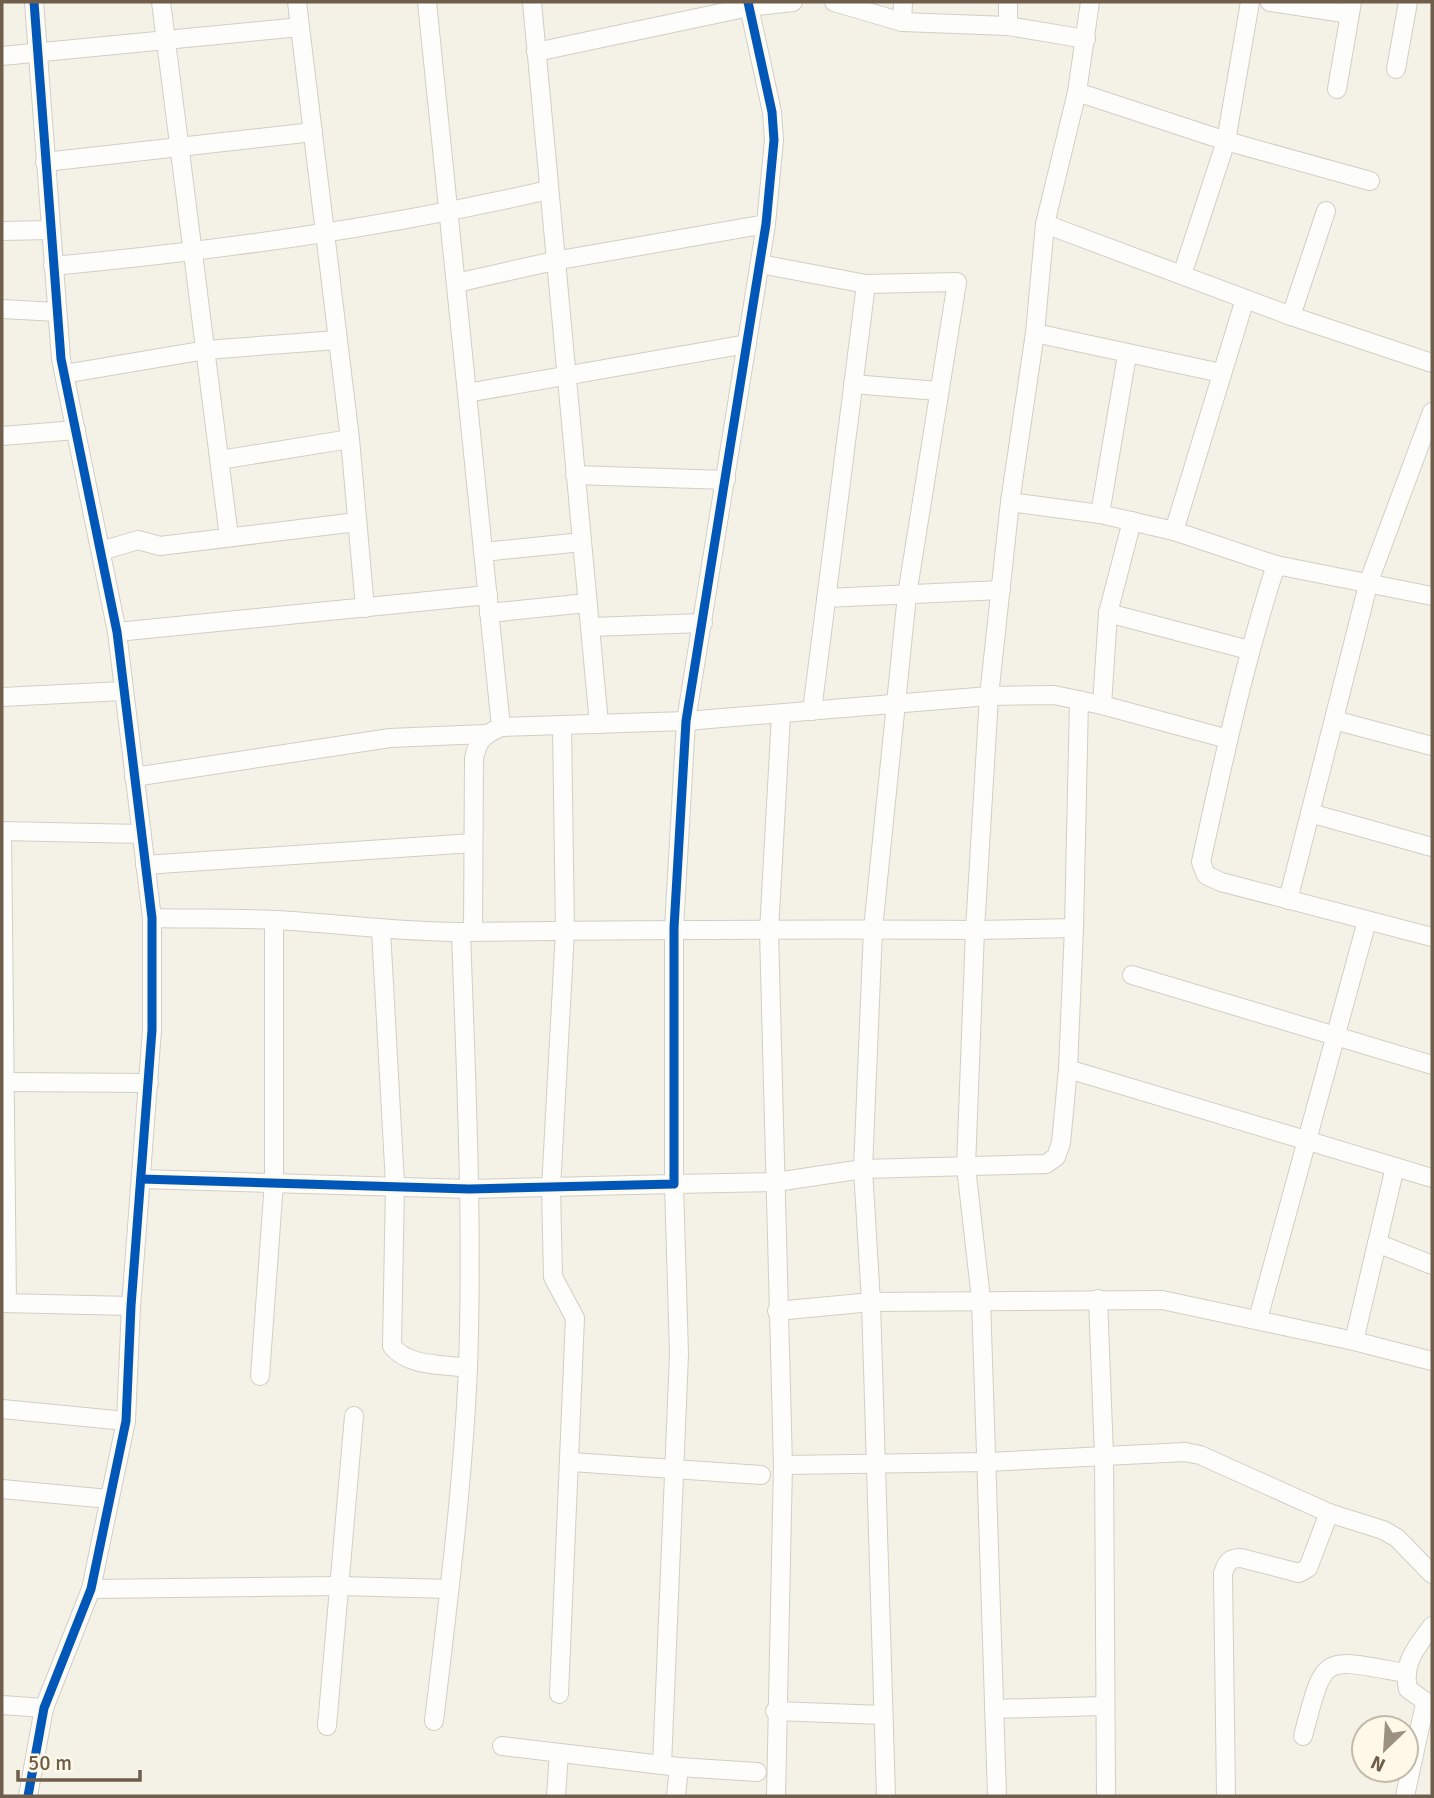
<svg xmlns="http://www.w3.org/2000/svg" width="1434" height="1798" font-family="Signika,sans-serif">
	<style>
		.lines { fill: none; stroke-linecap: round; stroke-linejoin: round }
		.minor-casing { stroke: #d2cec5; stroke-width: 20 }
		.minor { stroke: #fdfdfb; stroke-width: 18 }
		.cycleway-casing { stroke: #fdf8e7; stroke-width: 13 }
		.cycleway { stroke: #0057b8; stroke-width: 9 }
	</style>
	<rect width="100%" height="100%" fill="#f4f2e7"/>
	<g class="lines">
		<defs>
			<g id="minor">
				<path d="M161,2L229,537"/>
				<path d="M297,2L350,439L365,608"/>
				<path d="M427,2L501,727"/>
				<path d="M532,2L599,724"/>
				<path d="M834,2L902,22L1008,26L1086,39"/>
				<path d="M1090,2L1077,92L1045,224L1035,333L1010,502L1100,514L1174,531L1276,565L1432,596"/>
				<path d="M1270,2L1350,14"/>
				<path d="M902,22L903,2"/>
				<path d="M1008,26V2"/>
				<path d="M536,52L749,7L793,2"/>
				<path d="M2,56L300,27"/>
				<path d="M1396,69L1408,2"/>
				<path d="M1337,89L1352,2"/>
				<path d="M1077,92L1226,141L1370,181"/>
				<path d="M45,162L313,132"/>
				<path d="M1045,224L1291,316L1432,363"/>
				<path d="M2,231L50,230"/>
				<path d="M760,264L866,284L957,282L907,595L873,929L863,1169L871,1302L886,1796"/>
				<path d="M53,266C220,250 385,228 548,190"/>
				<path d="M1182,275L1226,141L1250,2"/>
				<path d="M456,283L554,261L766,224"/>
				<path d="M2,309L57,312"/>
				<path d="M1291,316L1326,211"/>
				<path d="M1035,333L1221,373"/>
				<path d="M64,374L206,350L337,340"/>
				<path d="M853,384L938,391"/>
				<path d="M467,393L747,344"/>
				<path d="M2,436L76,430"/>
				<path d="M220,460L350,439"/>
				<path d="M575,475L726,480"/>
				<path d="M1100,514L1127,355"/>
				<path d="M1174,531L1245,299"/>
				<path d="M101,551L138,540L160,546L357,522"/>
				<path d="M483,552L582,542"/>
				<path d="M1276,565C1244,663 1223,762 1201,862L1206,875L1221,882L1432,937"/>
				<path d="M826,598L1001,590"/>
				<path d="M489,613L587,603"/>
				<path d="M1108,613L1249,650"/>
				<path d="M590,627L703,623"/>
				<path d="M117,632L488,595"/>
				<path d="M2,697L123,691"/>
				<path d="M1102,705L1108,613L1132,521"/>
				<path d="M812,711L866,284"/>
				<path d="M1334,720L1432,746"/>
				<path d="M134,777L390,738L485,734"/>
				<path d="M1310,813L1432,847"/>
				<path d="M2,831L7,1303"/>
				<path d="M2,831L142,834"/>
				<path d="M145,865L473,843"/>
				<path d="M1288,900L1369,581L1432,412"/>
				<path d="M152,918C192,919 233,918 274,920C336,923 397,932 459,932C631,930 803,929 975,930L989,696L1010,502"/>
				<path d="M381,930L395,1184L392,1346C408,1367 443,1364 468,1368"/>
				<path d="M473,931L474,759C477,741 483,735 501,727L686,721L989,696L1054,695L1102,705L1228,739"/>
				<path d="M1132,975L1432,1065"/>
				<path d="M1068,1069L1432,1178"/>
				<path d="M2,1082L149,1083"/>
				<path d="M141,1179L469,1189L674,1184V928L686,721L766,224L774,140L772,112L748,2"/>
				<path d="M1377,1243L1432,1265"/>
				<path d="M1098,1299L1104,1455L1106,1796"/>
				<path d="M2,1303L131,1306"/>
				<path d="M777,1311L871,1302L1162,1300L1354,1341L1432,1361"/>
				<path d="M1258,1319L1367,921"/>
				<path d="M1354,1341L1395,1167"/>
				<path d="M260,1376L274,1182V920"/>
				<path d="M2,1409L126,1421"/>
				<path d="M571,1462L761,1475"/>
				<path d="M783,1465L987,1462L1185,1452L1200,1455L1329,1513L1383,1530L1397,1538L1432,1574"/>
				<path d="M2,1489L109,1499"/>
				<path d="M91,1589L341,1586L449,1589"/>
				<path d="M1432,1626C1417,1647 1402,1662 1408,1689L1432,1706"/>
				<path d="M559,1694L575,1318L553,1277L551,1188L565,931L562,725"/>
				<path d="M2,1705L44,1708"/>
				<path d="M994,1709L1103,1706"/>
				<path d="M775,1711L883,1715"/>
				<path d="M434,1721C448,1603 463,1485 468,1367C473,1222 466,1076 461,932"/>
				<path d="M327,1726L354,1416"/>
				<path d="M1303,1736C1325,1652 1321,1658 1405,1673"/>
				<path d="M502,1746L679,1767L757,1772"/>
				<path d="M662,1765L679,1354L674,1184L776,1182L863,1169L1046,1164L1056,1157L1061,1143L1068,1069L1074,928L1079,700"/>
				<path d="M28,1796L44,1708L91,1589L126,1421L131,1306L152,1030V918L117,632L61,359L34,2"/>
				<path d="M556,1796L559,1753"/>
				<path d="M676,1796L679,1767"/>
				<path d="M776,1796L783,1465L769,931L781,715"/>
				<path d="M997,1796L981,1299L966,1167L975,930L1074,928"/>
				<path d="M1226,1796L1223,1573C1227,1562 1229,1558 1241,1558L1299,1573L1308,1568L1329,1513"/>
				<path d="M1405,1796L1425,1704"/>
			</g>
		</defs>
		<use href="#minor" class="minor-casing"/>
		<use href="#minor" class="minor"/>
		<defs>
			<g id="cycleway">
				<path d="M141,1179L469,1189L674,1184V928L686,721L766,224L774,140L772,112L748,2"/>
				<path d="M28,1796L44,1708L91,1589L126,1421L131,1306L152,1030V918L117,632L61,359L34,2"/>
			</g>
		</defs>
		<use href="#cycleway" class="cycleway-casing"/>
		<use href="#cycleway" class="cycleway"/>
	</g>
	<rect width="1434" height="1798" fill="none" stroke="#6e5e4b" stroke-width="7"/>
	<g transform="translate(1385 1749) rotate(205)"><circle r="33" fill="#fdf8e7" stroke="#c4baa9" stroke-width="2"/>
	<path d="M0-5L12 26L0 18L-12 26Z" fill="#9d9282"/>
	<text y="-10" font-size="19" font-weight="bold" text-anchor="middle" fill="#6e5e4b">N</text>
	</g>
	<path d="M18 1770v10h122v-10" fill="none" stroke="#6e5e4b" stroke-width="3.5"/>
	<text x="28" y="1770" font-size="21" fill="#6e5e4b" stroke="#fdf8e7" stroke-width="5" paint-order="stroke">50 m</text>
</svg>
